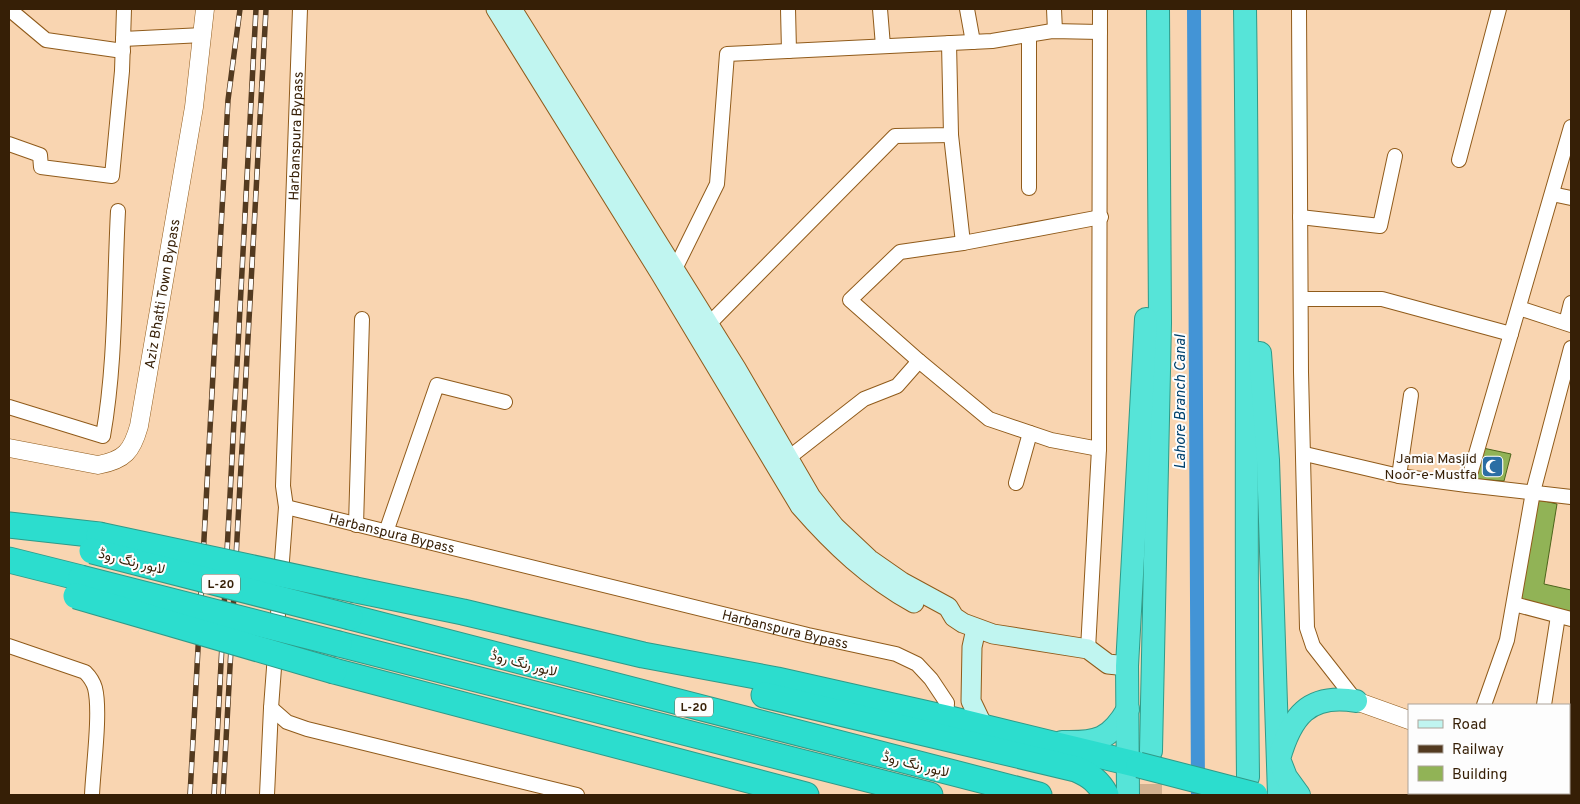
<svg xmlns="http://www.w3.org/2000/svg" width="1580" height="804" font-family="Overpass,Vazirmatn,sans-serif">
	<style>
		.lines { fill: none; stroke-linecap: round; stroke-linejoin: round }
		.canal { stroke: #4394d6; stroke-width: 14 }
		.building { fill: #91b356; stroke: #4d651c }
		.trunk-tunnel { stroke: #d2b18f; stroke-width: 22; stroke-dasharray: 22 11; stroke-linecap: butt }
		.minor-casing { stroke: #905b1b; stroke-width: 16 }
		.tertiary-casing { stroke: #905b1b; stroke-width: 19 }
		.secondary-casing { stroke: #905b1b; stroke-width: 21 }
		.trunk-casing { stroke: #309a88; stroke-width: 24 }
		.motorway-casing { stroke: #309a88; stroke-width: 27 }
		.minor { stroke: #fff; stroke-width: 14 }
		.tertiary { stroke: #fff; stroke-width: 18 }
		.secondary { stroke: #c0f5f0; stroke-width: 19 }
		.trunk { stroke: #56e4d8; stroke-width: 22 }
		.motorway { stroke: #2cddce; stroke-width: 25 }
		.rail-casing { stroke: #533a20; stroke-width: 5.5 }
		.rail { stroke: #fdfdfd; stroke-width: 4; stroke-dasharray: 11; stroke-linecap: butt }
		.motorway-bridge-casing { stroke: #309a88; stroke-width: 27; stroke-linecap: butt }
		.motorway-bridge { stroke: #2cddce; stroke-width: 25 }
		.labels { text-anchor: middle; stroke-width: 4; stroke-linejoin: round; paint-order: stroke }
		.shield { fill: #fdfdfd; stroke: #726250; stroke-width: 1 }
		.shield-label { font-size: 12px; font-weight: bold; fill: #361f06 }
		.street-label { font-size: 14px; fill: #361f06; stroke: #fdfdfd }
		.poi-label { font-size: 14px; fill: #361f06; stroke: #fdfdfd; text-anchor: end }
		.water-label { font-size: 15px; font-style: italic; fill: #00416c; stroke: #fdfdfd }
	</style>
	<rect width="100%" height="100%" fill="#f9d5b1"/>
	<g class="lines">
		<path class="canal" d="M1194,9L1198,795"/>
	</g>
	<g class="building">
		<path d="M1483,448L1511,454L1504,481L1475,479Z"/>
		<path d="M1536,499L1557,504L1544,584L1571,590V612L1520,601Z"/>
		<rect x="1483" y="793" width="39" height="2"/>
	</g>
	<g class="lines">
		<path class="trunk-tunnel" d="M1151,751V795"/>
		<defs>
			<g id="minor">
				<path d="M9,9L46,40L123,51"/>
				<path d="M788,9L789,51"/>
				<path d="M880,9L883,46"/>
				<path d="M967,9L973,42"/>
				<path d="M1054,9L1055,31"/>
				<path d="M1299,9L1301,372L1307,628L1313,646L1356,701"/>
				<path d="M1029,35V188"/>
				<path d="M123,39L203,35"/>
				<path d="M1571,127L1467,485L1571,497"/>
				<path d="M9,144L40,155L41,167L112,176L122,71L124,9"/>
				<path d="M1459,160L1499,9"/>
				<path d="M1552,194L1571,198"/>
				<path d="M1300,217L1380,226L1395,156"/>
				<path d="M963,243L1101,217"/>
				<path d="M672,275L717,184L727,54L992,41L1052,31L1100,32"/>
				<path d="M1301,299H1382L1511,334"/>
				<path d="M1519,308L1571,325"/>
				<path d="M1566,323L1571,303"/>
				<path d="M704,329L895,136L951,135L949,43"/>
				<path d="M919,361L989,419L1051,440L1099,449"/>
				<path d="M9,407L103,436C116,362 114,287 118,211"/>
				<path d="M1305,454L1399,476L1467,485"/>
				<path d="M782,463L864,399L897,386L919,361L850,300L900,252L963,243L951,135"/>
				<path d="M1399,476L1411,395"/>
				<path d="M1016,483L1030,433"/>
				<path id="s1" d="M286,507L808,635L896,654L917,664L931,679L947,703L946,718"/>
				<path d="M356,525L362,319"/>
				<path d="M386,532L437,385L505,402"/>
				<path d="M1514,604L1571,619"/>
				<path d="M9,646L85,672C90,677 93,681 95,688C101,712 93,769 92,795"/>
				<path d="M1088,649L1099,449L1100,9"/>
				<path d="M1484,705L1507,640L1533,492L1571,348"/>
				<path d="M1544,705L1558,616"/>
				<path d="M271,708L287,722L307,729L577,795"/>
				<path d="M1464,793V795"/>
				<path id="s2" d="M267,795L271,708L286,507L283,486L300,9"/>
			</g>
			<g id="tertiary">
				<path id="s3" d="M9,448L98,465C125,460 132,451 139,426L194,107L205,9"/>
				<path d="M1356,701L1409,720"/>
				<path d="M1569,758H1571"/>
			</g>
			<g id="secondary">
				<path d="M496,9L660,273L800,506C834,545 869,578 914,603"/>
				<path d="M512,9L736,368L811,497L835,527L869,559L902,582L948,607L954,617L963,623L993,634L1088,649L1108,664L1127,666"/>
				<path d="M976,629L972,647L971,701L983,726"/>
			</g>
			<g id="trunk">
				<path d="M1245,9C1249,265 1245,521 1248,777"/>
				<path d="M1260,353L1268,460L1279,795"/>
				<path d="M1062,742C1097,743 1110,740 1128,709"/>
				<path d="M1151,751L1160,323L1158,9"/>
				<path d="M1128,795L1127,666L1146,319"/>
				<path d="M1299,795L1286,777L1279,759C1291,717 1308,693 1356,701"/>
			</g>
			<g id="motorway">
				<path d="M9,525L99,535"/>
				<path d="M9,560L81,578"/>
				<path d="M356,590L463,612L643,655L777,680L946,718L1139,765"/>
				<path d="M350,617L1039,795"/>
				<path d="M339,644L930,795"/>
				<path d="M334,671L806,795"/>
				<path d="M764,695L1076,769C1090,775 1099,782 1106,795"/>
				<path d="M1443,795L1444,793"/>
			</g>
		</defs>
		<use href="#minor" class="minor-casing"/>
		<use href="#tertiary" class="tertiary-casing"/>
		<use href="#secondary" class="secondary-casing"/>
		<use href="#trunk" class="trunk-casing"/>
		<use href="#motorway" class="motorway-casing"/>
		<use href="#minor" class="minor"/>
		<use href="#tertiary" class="tertiary"/>
		<use href="#secondary" class="secondary"/>
		<use href="#trunk" class="trunk"/>
		<use href="#motorway" class="motorway"/>
		<defs>
			<g id="rail">
				<path d="M190,795L228,100L240,9"/>
				<path d="M214,795L256,9"/>
				<path d="M223,795L266,9"/>
			</g>
		</defs>
		<use href="#rail" class="rail-casing"/>
		<use href="#rail" class="rail"/>
		<defs>
			<g id="motorway-bridge">
				<path d="M99,535L356,590"/>
				<path d="M92,551L350,617"/>
				<path d="M81,578L339,644"/>
				<path d="M76,596L334,671"/>
				<path d="M1139,765L1255,795"/>
			</g>
		</defs>
		<use href="#motorway-bridge" class="motorway-bridge-casing"/>
		<use href="#motorway-bridge" class="motorway-bridge"/>
	</g>
	<defs>
		<symbol id="mosque-square" viewBox="-11 -11 22 22"><rect x="-9" y="-9" width="18" height="18" rx="4" fill="#2b6ea4" stroke="#fdfdfd"/><path d="M3.5-4.9A6 6 0 1 0 3.5 4.9A5 5 0 1 1 3.5-4.9Z" fill="#fff"/></symbol>
	</defs>
	<g fill-rule="evenodd">
		<use href="#mosque-square" x="1480" y="454" width="25" height="25"/>
	</g>
	<g class="labels">
		<g class="shield">
			<rect x="202" y="574.5" width="38" height="19" rx="4"/>
			<rect x="675" y="697.5" width="38" height="19" rx="4"/>
		</g>
		<g class="shield-label">
			<text x="221" y="588">L-20</text>
			<text x="694" y="711">L-20</text>
		</g>
		<g class="street-label">
			<text dy="5" stroke="none"><textPath href="#s2" startOffset="660">Harbanspura Bypass</textPath></text>
			<text dy="5" stroke="none"><textPath href="#s3" startOffset="286">Aziz Bhatti Town Bypass</textPath></text>
			<text dy="5" stroke="none"><textPath href="#s1" startOffset="109">Harbanspura Bypass</textPath></text>
			<text transform="translate(132 561) rotate(14)" y="5">لاہور رنگ روڈ</text>
			<text dy="5" stroke="none"><textPath href="#s1" startOffset="514">Harbanspura Bypass</textPath></text>
			<text transform="translate(524 663) rotate(15)" y="5">لاہور رنگ روڈ</text>
			<text transform="translate(916 764) rotate(14)" y="5">لاہور رنگ روڈ</text>
		</g>
		<g class="poi-label">
			<text x="1477" y="463">Jamia Masjid<tspan x="1477" dy="16">Noor-e-Mustfa</tspan></text>
		</g>
		<g class="water-label">
			<text transform="translate(1180 402) rotate(-90)" y="5">Lahore Branch Canal</text>
		</g>
	</g>
	<rect width="1580" height="804" fill="none" stroke="#361f06" stroke-width="20"/>
	<rect x="1408" y="704" width="162" height="90" fill="#fdfdfd" stroke="#ada49a"/>
	<rect x="1418" y="720" width="25" height="8" fill="#c0f5f0" stroke="#ada49a"/>
	<text x="1452" y="729" font-size="15" fill="#361f06">Road</text>
	<rect x="1418" y="745" width="25" height="8" fill="#533a20" stroke="#ada49a"/>
	<text x="1452" y="754" font-size="15" fill="#361f06">Railway</text>
	<rect x="1418" y="766" width="25" height="15" fill="#91b356" stroke="#ada49a"/>
	<text x="1452" y="779" font-size="15" fill="#361f06">Building</text>
</svg>
